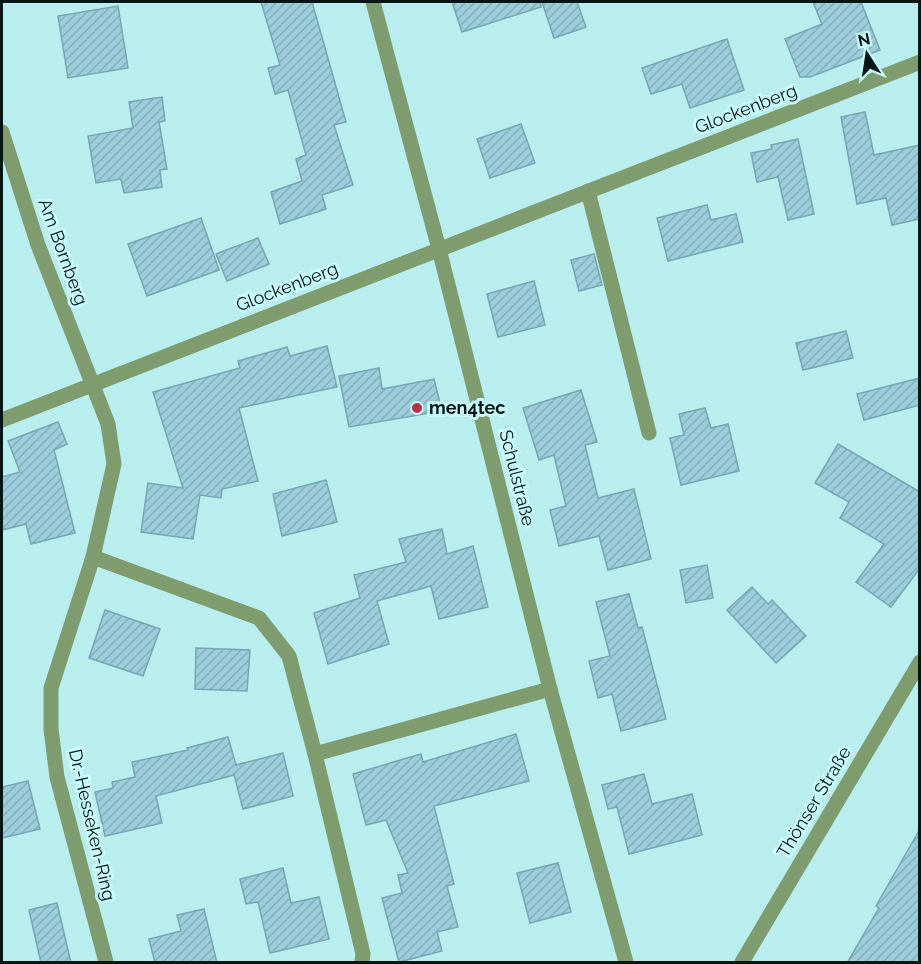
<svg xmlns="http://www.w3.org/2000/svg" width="921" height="964" font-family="Raleway,sans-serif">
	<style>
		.building { fill: url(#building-hatch); stroke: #76a6b2; stroke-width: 1.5 }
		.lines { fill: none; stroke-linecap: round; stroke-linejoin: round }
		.minor { stroke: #7e9c6e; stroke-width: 15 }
		.tertiary { stroke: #7e9c6e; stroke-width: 15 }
		.poi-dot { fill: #be2d49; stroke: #c6fcfb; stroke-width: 2 }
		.labels { text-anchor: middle; stroke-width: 6; stroke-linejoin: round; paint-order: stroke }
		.street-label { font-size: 18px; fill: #031616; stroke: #c6fcfb }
		.poi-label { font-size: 18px; font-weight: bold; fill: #031616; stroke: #c6fcfb; text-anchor: start }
	</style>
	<defs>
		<pattern id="building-hatch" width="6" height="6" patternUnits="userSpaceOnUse" patternTransform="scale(1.5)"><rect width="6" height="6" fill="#9ccdda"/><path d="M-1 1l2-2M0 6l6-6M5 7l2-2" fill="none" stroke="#85afba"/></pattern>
	</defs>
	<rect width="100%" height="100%" fill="#b9eeee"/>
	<g class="building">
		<path d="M261,2H312L346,122L334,125L353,185L322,195L326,209L280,224L271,192L302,181L296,159L306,155L288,90L275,94L268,68L280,65Z"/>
		<path d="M452,2H540L541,7L462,32Z"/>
		<path d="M542,2H577L586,27L554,38Z"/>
		<path d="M813,2H861L880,50L810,77H800L785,39L822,24Z"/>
		<path d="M118,6L128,68L68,78L58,16Z"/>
		<path d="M727,39L744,90L690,108L682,84L651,94L642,68Z"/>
		<path d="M162,97L165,121L159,122L167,169L160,170L162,187L124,193L121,179L96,183L88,136L133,128L129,102Z"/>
		<path d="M865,112L874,155L920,145V219L892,225L886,198L857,204L841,117Z"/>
		<path d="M521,124L535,163L490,178L477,139Z"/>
		<path d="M798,139L814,214L788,220L778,177L757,182L751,153L772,149L771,145Z"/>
		<path d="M707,205L711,220L736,214L743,242L668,261L657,218Z"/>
		<path d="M201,218L219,270L147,296L128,244Z"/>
		<path d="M258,238L269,264L227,281L216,254Z"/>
		<path d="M594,254L602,285L579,291L571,260Z"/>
		<path d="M534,281L545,325L498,337L487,294Z"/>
		<path d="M846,331L853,358L803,370L796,343Z"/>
		<path d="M327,346L337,387L239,408L258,481L222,489L221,498L200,495L193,539L141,532L148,483L183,488L153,392L240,368L238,361L287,347L290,356Z"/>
		<path d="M379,368L382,389L434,379L442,411L349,427L339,376Z"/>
		<path d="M920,378V405L864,420L857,394Z"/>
		<path d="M581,390L597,442L585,445L598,498L634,489L651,559L608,570L599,536L559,546L550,510L566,506L554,455L539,460L523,408Z"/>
		<path d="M705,408L711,428L728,424L739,471L681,485L670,438L684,435L679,414Z"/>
		<path d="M58,422L67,444L54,450L75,533L31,544L26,524L2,530V477L20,472L8,441Z"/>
		<path d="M838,444L920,492V568L891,607L856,582L884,544L840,518L849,502L815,483Z"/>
		<path d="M326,480L337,522L282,536L273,494Z"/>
		<path d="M442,529L447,554L473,546L488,607L439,619L431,586L377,601L389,644L328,664L314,613L360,598L354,575L406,562L399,539Z"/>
		<path d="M707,565L713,598L686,603L680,570Z"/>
		<path d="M752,587L768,604L772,600L806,636L776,663L727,610Z"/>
		<path d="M629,594L638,628L642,627L666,719L621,731L612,694L598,698L589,661L610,656L596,602Z"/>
		<path d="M105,610L160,629L143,676L89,658Z"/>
		<path d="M196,648L250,650L247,691L195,689Z"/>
		<path d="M516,734L529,781L434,806L454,884L447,886L458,927L437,932L442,951L399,962L382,898L402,893L398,875L408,873L386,820L366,825L353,774L421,754L423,762Z"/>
		<path d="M228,737L236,765L283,753L293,796L243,809L234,775L156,796L162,823L105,836L95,792L113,788L112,782L135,777L132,762L188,750L187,748Z"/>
		<path d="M644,774L652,804L692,794L702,835L629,854L617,807L608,809L602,785Z"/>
		<path d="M28,781L40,829L2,838V787Z"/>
		<path d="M920,829V963H847L879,908L876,906Z"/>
		<path d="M558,863L571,912L530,923L517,873Z"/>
		<path d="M283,868L291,903L319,897L329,939L270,953L258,902L246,904L240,879Z"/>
		<path d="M57,903L71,963H41L29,910Z"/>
		<path d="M204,909L217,963H155L149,939L181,931L177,915Z"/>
	</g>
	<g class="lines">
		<g class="minor">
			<path d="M373,2L439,249L550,689L626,962"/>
			<path d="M2,132L38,245L108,424L114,464L93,557L51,688V729L57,777L106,962"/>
			<path d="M588,191L649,433"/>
			<path d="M2,420L920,62"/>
			<path d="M93,557L259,618L289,656L315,754L363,954L362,962"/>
			<path d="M315,754L550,689"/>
		</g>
		<path class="tertiary" d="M742,962L920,662"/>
	</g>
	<circle class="poi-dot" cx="417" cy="408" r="6"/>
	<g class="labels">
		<g class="street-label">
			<text transform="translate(746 109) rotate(-21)" y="6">Glockenberg</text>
			<text transform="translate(63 252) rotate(70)" y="6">Am Bornberg</text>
			<text transform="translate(287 287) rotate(-21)" y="6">Glockenberg</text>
			<text transform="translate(517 478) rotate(76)" y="6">Schulstraße</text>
			<text transform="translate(814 802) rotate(-59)" y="6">Thönser Straße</text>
			<text transform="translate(92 825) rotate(77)" y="6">Dr.-Hesseken-Ring</text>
		</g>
		<g class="poi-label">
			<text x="429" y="414">men4tec</text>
		</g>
	</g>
	<rect width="921" height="964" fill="none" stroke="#031616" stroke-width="6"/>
	<g transform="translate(867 54) rotate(348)" stroke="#c6fcfb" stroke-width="4.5" paint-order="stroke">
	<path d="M0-4.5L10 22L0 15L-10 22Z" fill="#031616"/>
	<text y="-9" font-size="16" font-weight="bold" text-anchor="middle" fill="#031616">N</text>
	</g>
</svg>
